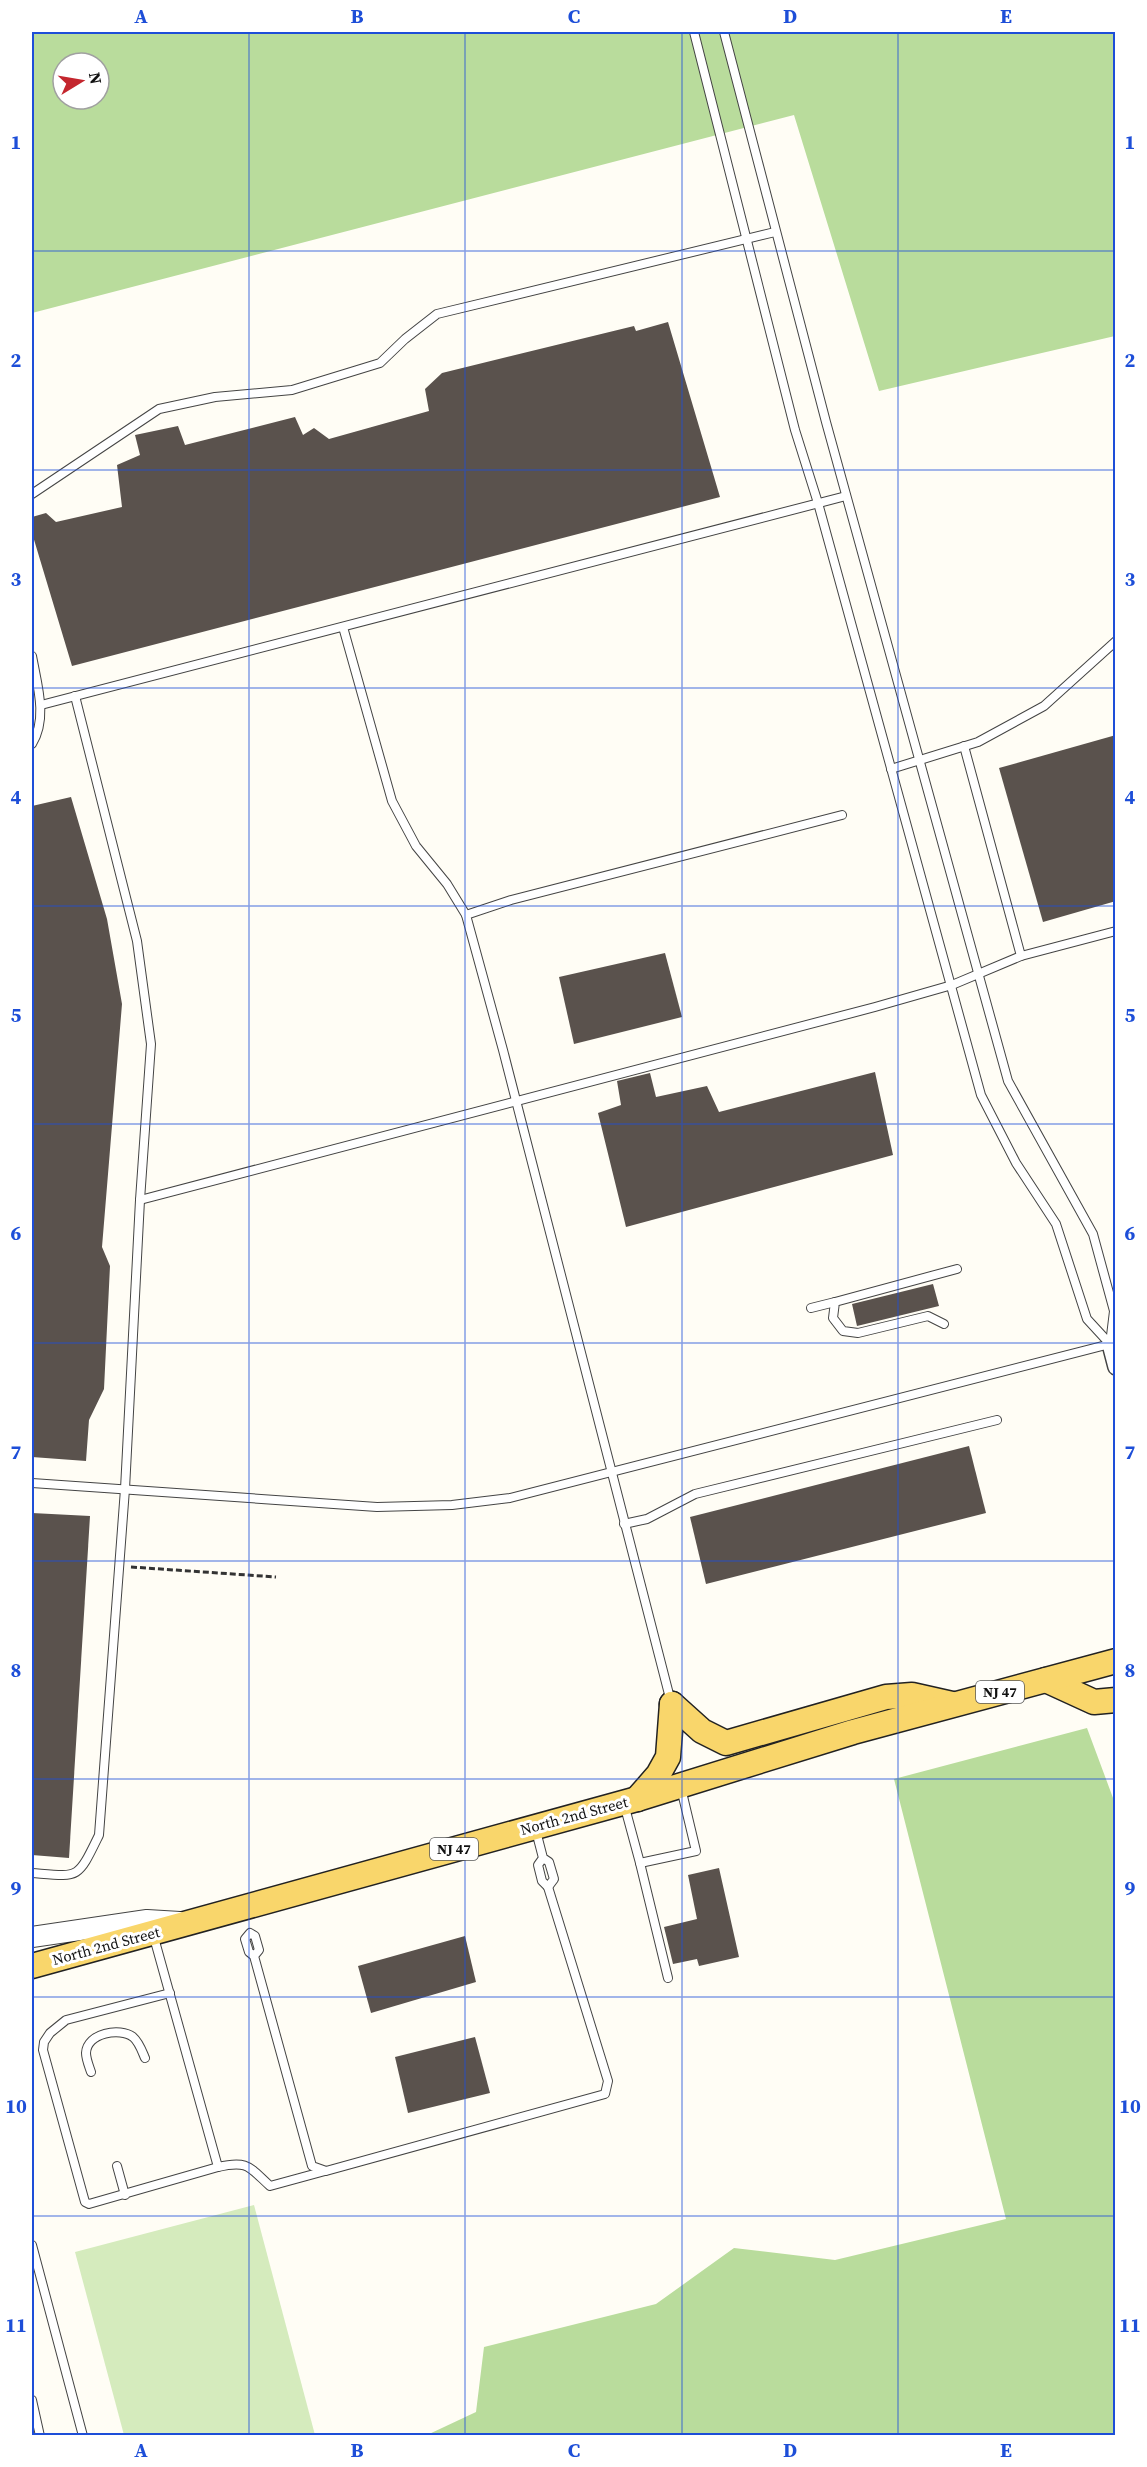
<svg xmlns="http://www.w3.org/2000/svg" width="1147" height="2467" font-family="'Source Serif 4',serif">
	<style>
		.green { fill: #d5ebbd }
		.forest { fill: #b9dc9c; fill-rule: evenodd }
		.building { fill: #5a524d }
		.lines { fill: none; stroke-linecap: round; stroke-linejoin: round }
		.service-casing { stroke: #444; stroke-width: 10 }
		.minor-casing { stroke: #444; stroke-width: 18 }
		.tertiary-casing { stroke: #444; stroke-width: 22 }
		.primary-casing { stroke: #222; stroke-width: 27 }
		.path { stroke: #333; stroke-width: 3; stroke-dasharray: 6 3; stroke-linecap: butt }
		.service { stroke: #fff; stroke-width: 8 }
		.minor { stroke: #fff; stroke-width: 15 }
		.tertiary { stroke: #fff; stroke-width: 20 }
		.primary { stroke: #f9d66b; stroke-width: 24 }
		.grid { fill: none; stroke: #1d4ed8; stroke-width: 1.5; stroke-opacity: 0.55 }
		.labels { text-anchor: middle; stroke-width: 6; stroke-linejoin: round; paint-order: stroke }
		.shield { fill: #fff; stroke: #585858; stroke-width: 1.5 }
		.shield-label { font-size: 14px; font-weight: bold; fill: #111 }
		.street-label { font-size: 15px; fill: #111; stroke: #fff }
		.neatline { fill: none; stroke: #1d4ed8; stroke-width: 2 }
		.grid-label { font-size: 20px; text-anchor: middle; font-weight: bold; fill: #1d4ed8 }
	</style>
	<rect width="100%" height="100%" fill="#fffdf5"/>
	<path class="green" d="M254,2205L315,2435H124L75,2252Z"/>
	<g class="forest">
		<path d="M32,32H1115V336L879,391L794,115L32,313ZM63,63H99V99H63Z"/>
		<path d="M1087,1728L1116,1806L1115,2435H427L476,2412L484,2347L656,2304L734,2248L835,2260L1006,2219L894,1779Z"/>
	</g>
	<g class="building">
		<path d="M668,322L720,497L72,666L32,533V517L46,513L56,522L122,507L117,465L140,455L135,435L178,426L185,445L295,417L303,435L314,428L329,439L429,411L425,389L442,373L634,326L636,331Z"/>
		<path d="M1116,735V901L1043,922L999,768Z"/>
		<path d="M71,797L107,919L122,1004L102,1247L110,1266L104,1389L89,1420L86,1461L32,1457V806Z"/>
		<path d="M665,953L682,1017L574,1044L559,977Z"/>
		<path d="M875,1072L893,1155L626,1227L598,1113L621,1105L617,1081L650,1073L656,1097L707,1086L719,1112Z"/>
		<path d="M933,1284L939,1306L857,1326L852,1304Z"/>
		<path d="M969,1446L986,1513L706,1584L690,1517Z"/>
		<path d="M32,1513L90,1516L69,1858L32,1855Z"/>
		<path d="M719,1868L739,1957L699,1966L697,1959L673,1964L664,1927L697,1919L688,1875Z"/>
		<path d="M465,1936L476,1982L371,2013L358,1966Z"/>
		<path d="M475,2037L490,2093L408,2113L395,2057Z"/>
	</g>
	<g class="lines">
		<defs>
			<g id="service">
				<path d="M694,32L795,430L818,503L981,1095L1016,1163L1056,1224L1087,1319L1110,1344"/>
				<path d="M724,32L826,422L1008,1081L1093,1234L1114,1311L1110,1344"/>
				<path d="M32,494L159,409L215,397L292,390L380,363L405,339L437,314L775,232"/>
				<path d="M343,627L392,801L416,846L447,884L466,915L503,1050L671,1702"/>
				<path d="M32,656C37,684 48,718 32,744"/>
				<path d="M41,705L846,496"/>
				<path d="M964,746L1021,956"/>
				<path d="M891,769L978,742L1044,706L1116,641"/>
				<path d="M466,915L511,900L842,815"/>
				<path d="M140,1200L875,1007L952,985L1021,956L1116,931"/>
				<path d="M811,1308L835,1302"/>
				<path d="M944,1324L928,1316L858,1333L843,1331L833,1318L835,1302L957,1269"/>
				<path d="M32,1483L377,1507L452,1505L510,1498L1110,1344"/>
				<path d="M624,1524L647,1519L695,1494L997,1420"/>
				<path d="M624,1804L640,1863L696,1851L681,1788"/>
				<path d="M536,1831L543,1858L549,1862L554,1879L548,1887L542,1881L538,1865L543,1858"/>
				<path d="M640,1863L668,1978"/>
				<path d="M32,1873C80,1877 77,1880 99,1835L125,1489L140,1200L151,1044L137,941L75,696"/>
				<path d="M153,1934L218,2167C248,2160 249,2167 270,2186L325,2171"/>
				<path d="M254,1956L259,1950L255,1936L250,1933L245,1939L249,1952L254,1956L312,2166L326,2171L605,2094L608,2081L548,1887"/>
				<path d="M170,1993L66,2020L50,2033L44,2042L43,2050L85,2202L89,2204L218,2167"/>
				<path d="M91,2072C89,2066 86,2059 86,2053C87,2033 120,2027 133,2037C139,2042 142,2051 145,2058"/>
				<path d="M117,2166L125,2195"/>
				<path d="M32,2245L83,2436"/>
				<path d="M32,2400L40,2436"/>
			</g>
			<path id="minor" d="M1116,1342L1110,1344L1116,1367"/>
			<path id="tertiary" d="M32,1937L147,1920L180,1922"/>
			<g id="primary">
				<path d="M1046,1680L1094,1702L1116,1700"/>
				<path d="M672,1704L702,1731L726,1743L886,1697L912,1695L952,1704"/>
				<path d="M637,1799L658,1775L668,1757L672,1704"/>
				<path d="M32,1966L637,1799L853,1732L1116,1661"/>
			</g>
		</defs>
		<use href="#service" class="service-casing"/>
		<use href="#minor" class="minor-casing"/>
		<use href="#tertiary" class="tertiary-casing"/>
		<use href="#primary" class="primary-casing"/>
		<path class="path" d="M131,1567L276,1577"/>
		<use href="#service" class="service"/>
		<use href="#minor" class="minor"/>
		<use href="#tertiary" class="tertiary"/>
		<use href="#primary" class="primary"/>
	</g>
	<path class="grid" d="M249,32V2436M465,32V2436M682,32V2436M898,32V2436M32,251H1116M32,470H1116M32,688H1116M32,906H1116M32,1124H1116M32,1343H1116M32,1561H1116M32,1779H1116M32,1997H1116M32,2216H1116"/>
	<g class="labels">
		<g class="shield">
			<rect x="976" y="1681" width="48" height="22" rx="4.5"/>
			<rect x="430" y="1838" width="48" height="22" rx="4.5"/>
		</g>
		<g class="shield-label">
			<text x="1000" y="1697">NJ 47</text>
			<text x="454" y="1854">NJ 47</text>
		</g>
		<g class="street-label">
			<text transform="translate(574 1816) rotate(-15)" y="5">North 2nd Street</text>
			<text transform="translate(106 1946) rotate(-15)" y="5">North 2nd Street</text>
		</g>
	</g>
	<rect width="1147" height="2467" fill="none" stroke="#ffffff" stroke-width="66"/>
	<g transform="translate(81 81) rotate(79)"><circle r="28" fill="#ffffff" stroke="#a0a0a0" stroke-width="1.5"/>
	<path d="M0-4.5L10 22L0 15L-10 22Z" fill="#c4262e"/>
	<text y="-9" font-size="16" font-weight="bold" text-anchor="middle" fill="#111111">N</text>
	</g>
	<rect x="33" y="33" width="1081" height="2401" class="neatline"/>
	<g class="grid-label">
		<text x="141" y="23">A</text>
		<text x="357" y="23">B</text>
		<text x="574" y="23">C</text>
		<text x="790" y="23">D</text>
		<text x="1006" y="23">E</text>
		<text x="16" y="149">1</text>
		<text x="1130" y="149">1</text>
		<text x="16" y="367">2</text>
		<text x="1130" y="367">2</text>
		<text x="16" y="586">3</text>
		<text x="1130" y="586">3</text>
		<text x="16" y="804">4</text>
		<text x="1130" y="804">4</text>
		<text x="16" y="1022">5</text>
		<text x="1130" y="1022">5</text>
		<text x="16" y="1240">6</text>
		<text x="1130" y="1240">6</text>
		<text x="16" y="1459">7</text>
		<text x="1130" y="1459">7</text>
		<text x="16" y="1677">8</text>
		<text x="1130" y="1677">8</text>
		<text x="16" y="1895">9</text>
		<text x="1130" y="1895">9</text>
		<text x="16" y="2113">10</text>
		<text x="1130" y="2113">10</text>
		<text x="16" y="2332">11</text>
		<text x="1130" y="2332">11</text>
		<text x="141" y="2457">A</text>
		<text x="357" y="2457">B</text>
		<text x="574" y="2457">C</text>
		<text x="790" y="2457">D</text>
		<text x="1006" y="2457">E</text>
	</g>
</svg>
